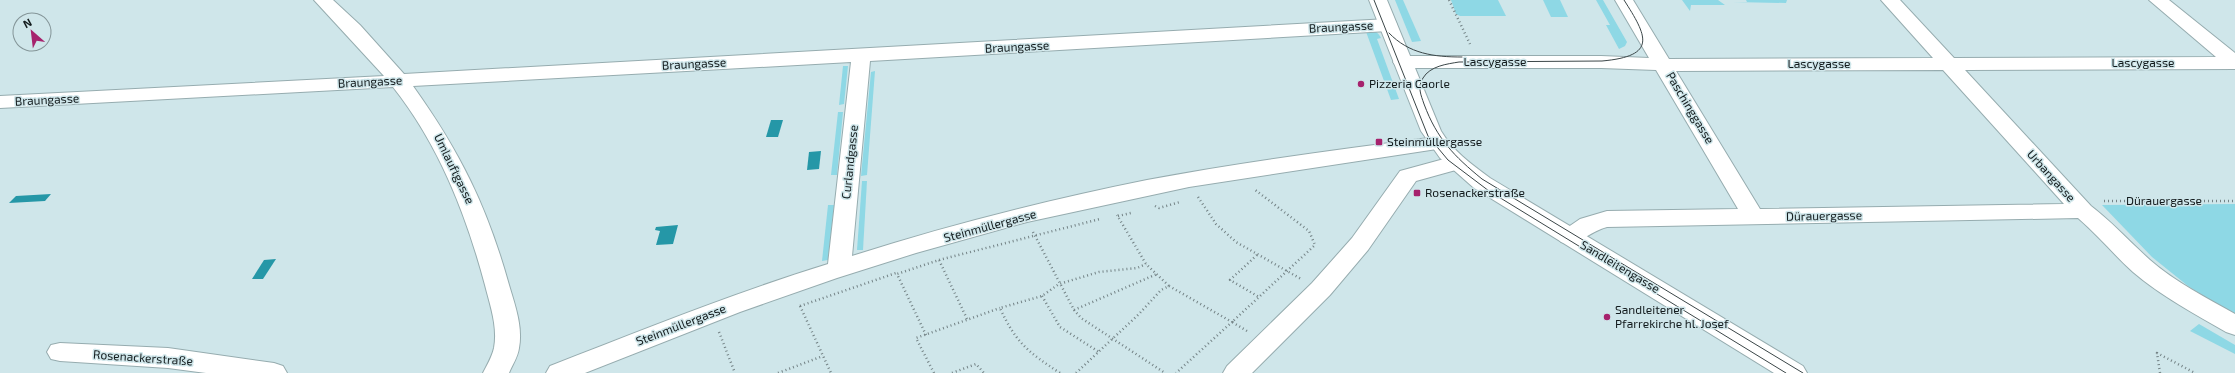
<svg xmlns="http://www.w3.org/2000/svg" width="2235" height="373" font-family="'Exo 2',sans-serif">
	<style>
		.green { fill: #8ed8e5 }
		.water { fill: #2597a7 }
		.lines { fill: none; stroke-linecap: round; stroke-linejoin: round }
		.street-casing { stroke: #96acaf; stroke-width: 2 }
		.secondary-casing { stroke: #96acaf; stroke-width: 2 }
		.path { stroke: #748386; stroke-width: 2.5; stroke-dasharray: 1 3; stroke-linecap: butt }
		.street { fill: #fff; fill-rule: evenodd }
		.secondary { fill: #fff; fill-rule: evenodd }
		.tram { stroke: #3b4648; stroke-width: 1 }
		.poi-dot { fill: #a6226d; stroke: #cfe6ea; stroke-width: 1.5 }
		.labels { text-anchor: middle; stroke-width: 3; stroke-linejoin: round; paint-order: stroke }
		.street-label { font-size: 12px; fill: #131b1d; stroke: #cfe6ea }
		.poi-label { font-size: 12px; fill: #131b1d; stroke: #cfe6ea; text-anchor: start }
	</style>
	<rect width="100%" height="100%" fill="#cfe6ea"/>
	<g class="green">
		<path d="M1395,0H1403L1421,41L1412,42Z"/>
		<path d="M1451,0H1498L1506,16H1460L1456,14Z"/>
		<path d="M1543,0H1560L1568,17H1551Z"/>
		<path d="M1596,0H1603L1627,42L1625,46L1619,49L1606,25H1610Z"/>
		<path d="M1682,0H1718L1725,5H1691L1690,11Z"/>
		<path d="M1746,0H1787L1786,3L1733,2H1747Z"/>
		<path d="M1365,29C1372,30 1378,31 1381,38L1377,39L1399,99L1391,100Z"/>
		<path d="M843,66H848L844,104L839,105Z"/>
		<path d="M875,71L867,175L861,176L871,72Z"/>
		<path d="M838,112H843L837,175H831Z"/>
		<path d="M862,181H867L863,250H857Z"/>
		<path d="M2235,204V316L2188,286L2152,257L2102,205Z"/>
		<path d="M828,205H834L828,260L822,261Z"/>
		<path d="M2199,324L2235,345V354L2190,331Z"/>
	</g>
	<g class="water">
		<path d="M771,120H783L778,137H766Z"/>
		<path d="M821,151L819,169L807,170L809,152Z"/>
		<path d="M51,194L45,201L9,203L16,196Z"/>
		<path d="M678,225L673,244L656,245L660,231L655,230L656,227Z"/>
		<path d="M276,259L263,279H252L264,260Z"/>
	</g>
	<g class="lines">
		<defs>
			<g id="street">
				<path d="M314,0H333L360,25L404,74L1388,19L1395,21L1397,25L1395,29L1388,31L870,61L852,256C949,225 1048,200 1147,180C1243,162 1340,149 1437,137L1444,138L1448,143L1444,148L1437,149L1189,187L1027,222L916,253L837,278L740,312L585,373H546L550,366C642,330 734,293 828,264L851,62L413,86C460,152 487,206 509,285C515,305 523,327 519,348C518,357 512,365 509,373H483C487,365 492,357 494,348C498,327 490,305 485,285C466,214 439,145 393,87L0,108V96L384,76Z"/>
				<path d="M1615,0H1633L1669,59L1933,58L1881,0H1900L1954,58L2216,57L2149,0H2169L2235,53V69L1965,70L2091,206C2112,222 2130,242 2150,260C2175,282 2207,298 2235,314V335L2226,332C2195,314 2161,296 2133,272C2114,255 2098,235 2078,218L1607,227C1590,231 1578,247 1561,242L1557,237L1561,232L1580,219L1607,211L1738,209L1656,70L1601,68H1403L1396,66L1393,62L1396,58L1403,56H1601L1649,58ZM1943,70L2064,204L1760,209L1676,71Z"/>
				<path d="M1455,156L1463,158L1466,163L1463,168L1416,181L1368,250L1330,295L1252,373H1223L1227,366L1312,283L1352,238L1400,171Z"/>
				<path d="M60,343L168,348L274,363L283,366L287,373H206L168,368L60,361L51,359L47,352L51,345Z"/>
			</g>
			<path id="secondary" d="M1369,0H1387L1441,131C1453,151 1471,164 1490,178L1803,366L1807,373H1774L1474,188L1440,158L1421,131Z"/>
		</defs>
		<use href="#street" class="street-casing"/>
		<use href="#secondary" class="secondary-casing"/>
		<g class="path">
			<path d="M1449,0L1470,44"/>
			<path d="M1198,197L1216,224L1236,242L1301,279"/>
			<path d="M2104,201H2235"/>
			<path d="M1155,206L1159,208L1180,202"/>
			<path d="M1118,216L1131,213"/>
			<path d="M1033,232L1074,310L1081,318L1165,373"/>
			<path d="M1257,255L1230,280L1259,297"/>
			<path d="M939,260L1100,219"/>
			<path d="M1169,286L1232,322L1176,373"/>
			<path d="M1042,296L1060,327L1099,352"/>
			<path d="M800,306L896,273"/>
			<path d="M800,306L831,373"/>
			<path d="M1074,310L1157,274"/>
			<path d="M1247,331L1232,322L1315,245L1309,231L1254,189"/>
			<path d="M719,332L735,373"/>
			<path d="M926,335L897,274L939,260L968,321"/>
			<path d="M778,373L823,356"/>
			<path d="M934,373L916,338L1000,308"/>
			<path d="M952,373L976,364L984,373"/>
			<path d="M1060,373C1028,352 1016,343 1000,308L1042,296L1059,284L1099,272L1137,268L1146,264"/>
			<path d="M1076,373L1139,314L1161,290L1169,286L1146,264L1117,215"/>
			<path d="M2160,373L2157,353L2195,373"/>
		</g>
		<use href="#street" class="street"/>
		<use href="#secondary" class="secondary"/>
		<g class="tram">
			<path d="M1374,0L1428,136L1448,160L1489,191L1786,373"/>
			<path d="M1624,0C1647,36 1658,56 1602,61L1459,62C1447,64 1430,66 1423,78C1417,87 1421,95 1424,104C1437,139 1454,156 1482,179L1803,373"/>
			<path d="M1389,33C1409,54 1434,57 1462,57"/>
		</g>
	</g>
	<g class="poi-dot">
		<circle cx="1361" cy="84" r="4"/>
		<rect x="1375" y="138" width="8" height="8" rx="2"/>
		<rect x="1413" y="189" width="8" height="8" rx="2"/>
		<circle cx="1607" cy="317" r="4"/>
	</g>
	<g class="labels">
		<g class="street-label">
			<text transform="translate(1341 27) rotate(-3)" y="4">Braungasse</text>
			<text transform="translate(1017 47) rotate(-3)" y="4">Braungasse</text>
			<text x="1495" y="66">Lascygasse</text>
			<text x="2143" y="67">Lascygasse</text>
			<text transform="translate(694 64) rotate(-3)" y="4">Braungasse</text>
			<text x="1819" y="68">Lascygasse</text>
			<text transform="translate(370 82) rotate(-3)" y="4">Braungasse</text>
			<text transform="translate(47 100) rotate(-3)" y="4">Braungasse</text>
			<text transform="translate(1690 108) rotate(59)" y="4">Paschinggasse</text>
			<text transform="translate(850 162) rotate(-84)" y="4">Curlandgasse</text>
			<text transform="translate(454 169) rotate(64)" y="4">Umlauftgasse</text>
			<text transform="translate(2051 176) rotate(48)" y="4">Urbangasse</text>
			<text x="2164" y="205">Dürauergasse</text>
			<text transform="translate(1824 216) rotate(-1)" y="4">Dürauergasse</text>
			<text transform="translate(990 226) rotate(-15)" y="4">Steinmüllergasse</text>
			<text transform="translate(1620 267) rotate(31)" y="4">Sandleitengasse</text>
			<text transform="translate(681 325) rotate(-21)" y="4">Steinmüllergasse</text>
			<text transform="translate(143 358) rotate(4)" y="4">Rosenackerstraße</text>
		</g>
		<g class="poi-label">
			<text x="1369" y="88">Pizzeria Caorle</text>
			<text x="1387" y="146">Steinmüllergasse</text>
			<text x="1425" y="197">Rosenackerstraße</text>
			<text x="1615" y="314">Sandleitener<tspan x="1615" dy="14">Pfarrekirche hl. Josef</tspan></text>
		</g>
	</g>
	<g transform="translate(32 32) rotate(332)"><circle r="19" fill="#cfe6ea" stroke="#849598"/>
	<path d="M0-3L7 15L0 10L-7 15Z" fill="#a6226d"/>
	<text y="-6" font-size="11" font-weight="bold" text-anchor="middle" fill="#131b1d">N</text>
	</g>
</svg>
